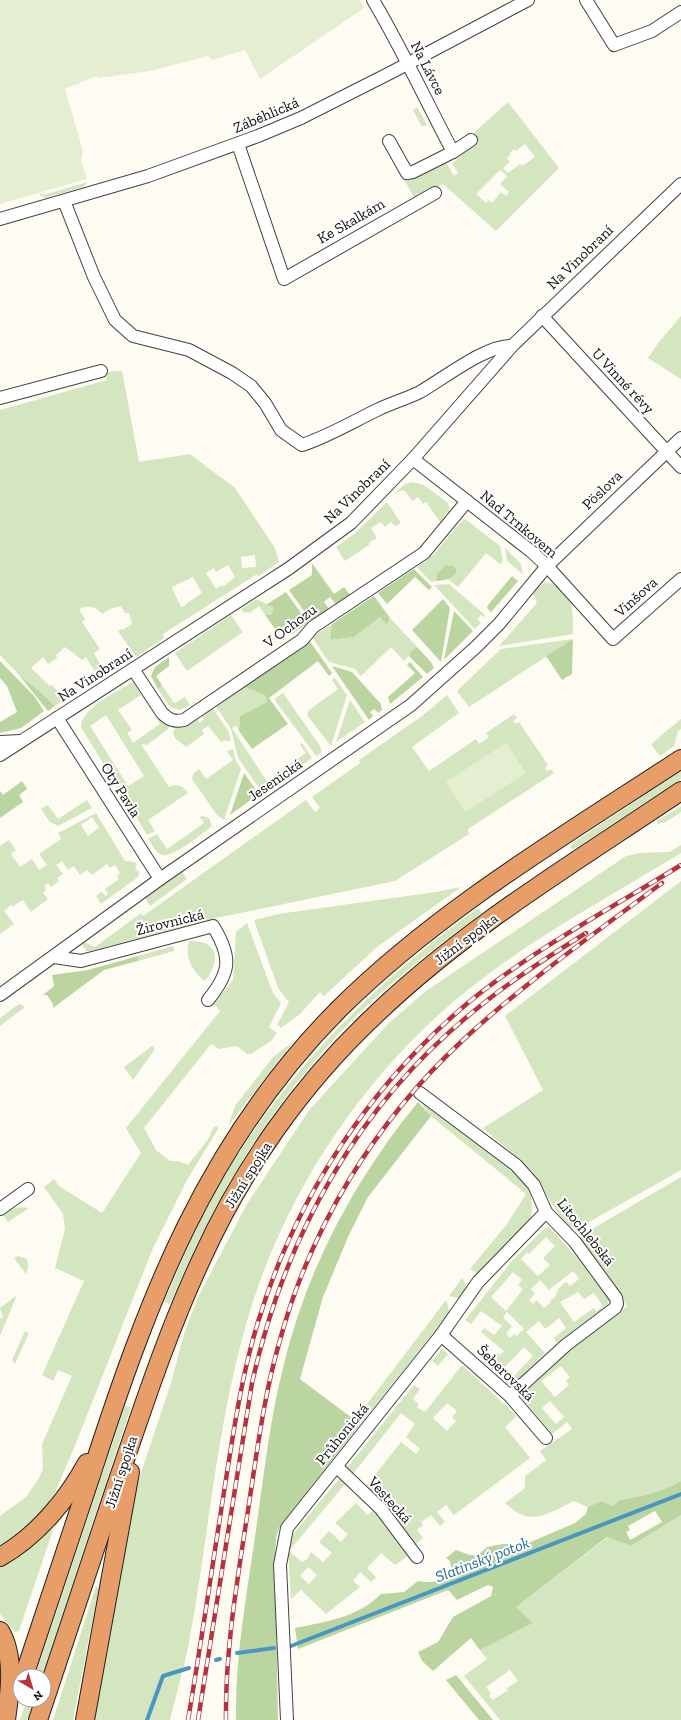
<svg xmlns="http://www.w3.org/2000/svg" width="681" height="1720" font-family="'Zilla Slab',serif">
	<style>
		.green { fill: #d4e6bf; fill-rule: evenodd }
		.forest { fill: #bad59f; fill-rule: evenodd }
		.pitch { fill: #e5eed0 }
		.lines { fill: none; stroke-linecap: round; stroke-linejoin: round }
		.stream { stroke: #4996c2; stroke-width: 4 }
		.minor-casing { stroke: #424242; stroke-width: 14 }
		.highway-casing { stroke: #202020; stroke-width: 20 }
		.minor { stroke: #fff; stroke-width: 12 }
		.highway { stroke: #e79e68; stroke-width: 18 }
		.rail-casing { stroke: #b4333e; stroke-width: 4.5 }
		.rail { stroke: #fff; stroke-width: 3; stroke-dasharray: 9; stroke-linecap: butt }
		.labels { text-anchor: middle; stroke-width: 4; stroke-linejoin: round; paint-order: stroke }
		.street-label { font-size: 15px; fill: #0f0f0f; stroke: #fff }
		.water-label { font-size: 16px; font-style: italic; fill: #236897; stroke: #fff }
	</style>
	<rect width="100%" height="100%" fill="#fefbf3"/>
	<g class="green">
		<path d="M508,102L559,168L496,231L443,184L415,199L402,176L407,177L444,159L454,176L458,173L452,164L473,143L469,137ZM525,144L535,157L522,166L520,164L508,173L503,168L510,162L507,158L511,154L510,153L514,149L516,151ZM500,170L507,176L500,184L509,192L506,196L501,192L492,203L489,200L486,203L476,194Z"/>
		<path d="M417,107L427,125L422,127L413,110Z"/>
		<path d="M88,182L83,187L45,198L40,195L39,192L43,195Z"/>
		<path d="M681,316V379L648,358L659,342Z"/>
		<path d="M114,371H122L139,462L190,454L235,488L275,548L279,562L257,577V574L163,634L164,638L136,657L118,631L121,629L122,630L132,624L129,613H125L121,606L110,609L102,614C96,606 88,605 79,609L85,619L82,622L100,649L94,653L105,673L98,677L86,657L82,660L65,647L56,655L57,658L48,664L43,657L31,668L50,686L52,685L60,694L75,688L78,691L55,706L40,692L19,675L0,655V410L107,380L105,373ZM255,555L256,567L242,568L241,557ZM228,565L235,577L223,587L222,585L216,589L206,573L214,568L216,572ZM193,577L202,593L186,604L185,606L181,607C179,601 172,590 172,587Z"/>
		<path d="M413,482L424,485L448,503L450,512H447L441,523L426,502L423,504L418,497L412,501L406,492L402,490L394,494L405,484Z"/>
		<path d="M387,502L401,523L395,526L391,522L385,527L381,522L371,528L377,538L370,542L369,545L345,561L336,547L354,534Z"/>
		<path d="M465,519L500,546L503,561L500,564L486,553L458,587L449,580L454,576L437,574L436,581L431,582L417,567L434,554L461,522Z"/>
		<path d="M505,548L521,564L523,574L507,561Z"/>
		<path d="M544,583C575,583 573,611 573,634L499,646L537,603L533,592Z"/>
		<path d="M449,584L484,614L485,618L481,615L477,619L481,623L475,629L434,585Z"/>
		<path d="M256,599L273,607L272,615H265L259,606L250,613L243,612L241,609Z"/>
		<path d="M231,615L243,632L187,671L175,653Z"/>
		<path d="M380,617L387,625L390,618L417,647C411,651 409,656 404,661L391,647L361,676L355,669L329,662L312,637L332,624L330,640L354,637Z"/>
		<path d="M573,639L469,707L457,691L501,649Z"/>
		<path d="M335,678L347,695L331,746L307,715L309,710L338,689L332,680Z"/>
		<path d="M133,682L141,695L118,710L132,730L127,733L133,743L160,724L156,717L170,724L168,729L147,745L141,744L169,787C178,783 183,786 188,793L148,820L155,831L147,835L81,727C81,708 118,691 133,682ZM106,715L144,776L128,786L90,726Z"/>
		<path d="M162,685L174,703L185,697L190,705L180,710L170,707L158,689Z"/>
		<path d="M242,686L265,695L267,702L240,716L239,731L236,726L232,728L270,786L268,788L265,783L260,786L262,792L238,758L231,729L215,705Z"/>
		<path d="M283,693L320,746L322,752L316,756L274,699Z"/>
		<path d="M447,695L459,713L412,747L429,771L476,739L479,744L489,737L486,733L514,714L517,718L513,721L516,724L519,722L548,765L545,768L547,771L551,769L554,773L468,829L469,834L395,881L216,918L90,951H86L82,944L84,942L95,947L141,913L143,916L306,800L315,812L320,808L312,797L360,763L359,760L422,716Z"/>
		<path d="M350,700L365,722L336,742Z"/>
		<path d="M212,707L228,731L231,740L227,742L226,740L221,742L208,726L202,730L204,734L186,747L175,738L173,732L176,727L196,718L200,723L204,719L201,715Z"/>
		<path d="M681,719V729L678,731L674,746L660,756L651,744Z"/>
		<path d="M302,743L312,758L276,783L274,775L306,753L300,745Z"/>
		<path d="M233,749L236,761L241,769L224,820L217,815L192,779L193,774L199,769L206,779L233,760L227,751Z"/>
		<path d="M681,771V779L576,848L572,849L570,847L573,843Z"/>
		<path d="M87,800L92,808L58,826L50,822L41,809L48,805L58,819Z"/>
		<path d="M681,806V812L666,822L657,824V821Z"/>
		<path d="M96,813L125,861L135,862L137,865L135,867L138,872L140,870L138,877L101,904L96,896L101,892L106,896L108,894L105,889L119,879L117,876L120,873L115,865L110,868L107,864L92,875L87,870L80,875L74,866L68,870L62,861L56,865L63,874L57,878L59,881L51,887L48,883L44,886L46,890L43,893L48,899L31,912L23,900L13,906L11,905L4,911L14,924L0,934V846L9,840L16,850L11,854L20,867L32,859L39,870L47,865L39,854L61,839L58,833ZM92,817L99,828L88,836L81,825Z"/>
		<path d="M203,816L209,818L212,826C203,833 173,858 162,855C156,854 152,844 148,839L157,834L167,849L204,823L200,817Z"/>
		<path d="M681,845V853C601,902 515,947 445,1009C352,1092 282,1201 247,1321C217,1424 209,1532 190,1637C185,1665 177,1692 170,1720H92L134,1494L170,1386L185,1331L198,1297L247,1204L310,1109L389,1023L426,991L626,856L640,853L669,852Z"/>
		<path d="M182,872L187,879L150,906L145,898Z"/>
		<path d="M681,881V1170L582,1226L568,1227C554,1210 545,1190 531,1172C518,1156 498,1142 483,1128L543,1090L505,1016Z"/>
		<path d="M461,887L377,947L324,996L320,992L300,1014L281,1028L277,1025L289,1002L278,988L254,920L278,914L436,892Z"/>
		<path d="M478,908L482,913C430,951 378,991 335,1038C262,1117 211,1206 170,1304L164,1302C181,1263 197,1224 218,1187C284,1074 372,984 478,908Z"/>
		<path d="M247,923L273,993L281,1003L269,1027L277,1033L271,1041L251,1054H247L237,1046L219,1049L211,1044L144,1128L156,1150L170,1161H179L188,1165L209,1138L213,1128L217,1126L218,1129L187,1180L153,1248L74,1448L53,1497L41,1513L24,1531L0,1547V1516L26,1497L39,1478L43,1469L42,1444L72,1376L58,1370L53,1381L42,1375L84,1281L55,1268L65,1229L63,1214L44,1187L54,1179L59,1186L102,1213L141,1153L126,1128L220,1011L214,1004L233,980L236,932Z"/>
		<path d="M189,941C219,940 221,960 205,981C193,973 184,956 189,941Z"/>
		<path d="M173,946L174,951L138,961V956Z"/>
		<path d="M19,1004L25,1007L0,1026V1018Z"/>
		<path d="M293,1042L232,1121L228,1127L235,1106L273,1057Z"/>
		<path d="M152,1046L155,1049L133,1080L124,1067Z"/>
		<path d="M424,1101L519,1171L531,1190L532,1212L529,1221L478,1274L470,1269L507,1224L526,1194L431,1116L421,1103Z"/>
		<path d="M681,1177V1481C660,1493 642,1496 619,1500L613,1506L601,1501L588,1507L574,1501C547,1514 530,1528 505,1503L525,1488V1476L546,1460L540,1451L572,1429L567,1422L552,1434L519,1395L565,1353L627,1306L580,1241V1237L587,1232ZM561,1366L570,1377L566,1381L569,1385L555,1397L541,1381ZM550,1401L564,1417L556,1424L542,1408Z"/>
		<path d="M19,1207L29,1208L8,1222L3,1215L10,1210Z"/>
		<path d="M549,1227L582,1263L609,1300L608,1304L557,1343L554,1338L566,1328L559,1318L545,1329L539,1321L526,1332L545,1353L511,1387L482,1361L488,1353L493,1358L497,1353L500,1355L504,1351L481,1332L484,1328L494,1335L502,1326L481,1311L471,1324L465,1320L512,1261L545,1228ZM546,1237L555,1246L543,1258L550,1265L538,1276L521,1259L527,1252L529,1254ZM573,1271L579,1279L570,1286L566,1282L558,1289L555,1297L550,1301L551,1302L544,1308L537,1300L533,1304L529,1300L535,1294L531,1289L540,1280L549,1290ZM513,1272L522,1280L518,1285L523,1289L506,1311L491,1297ZM578,1292L584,1299L594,1293L603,1306L596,1311L594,1308L574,1322L560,1302ZM507,1312L524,1329L516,1336L514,1334L510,1338L506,1334L512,1326L503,1318ZM524,1347L533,1356L510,1380L501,1371Z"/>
		<path d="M18,1256L27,1259L28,1268L26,1274L14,1258Z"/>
		<path d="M462,1278L468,1288L462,1297L457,1298L449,1296Z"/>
		<path d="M17,1295L0,1336V1319L3,1317L0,1308Z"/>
		<path d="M446,1300L449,1310L448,1315L360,1424L355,1420Z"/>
		<path d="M25,1331L29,1333L15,1364L12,1360Z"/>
		<path d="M442,1349L448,1354L438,1366L432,1361Z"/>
		<path d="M462,1365L517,1416L505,1427L530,1458L454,1515L446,1505L437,1512L445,1522L440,1526L431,1515L421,1522L423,1525L417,1530L423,1538L415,1545L367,1485L401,1442L416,1454L420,1449L406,1437L415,1424L401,1413L353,1474L346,1469L414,1385L420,1389L413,1399L419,1404L417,1407L425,1412ZM447,1403L457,1411L452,1417L456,1421L447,1431L433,1418Z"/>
		<path d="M125,1406L131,1407L42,1676H35Z"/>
		<path d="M340,1478L346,1483L289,1551L302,1562L308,1558L311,1552L323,1562L332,1553L319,1542L329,1531L341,1542L348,1534L335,1523L356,1503L368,1515L374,1509L411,1554L395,1565L381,1553L367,1568L376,1577L371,1582L360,1572L353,1581L360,1587L326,1614L301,1590L291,1599L288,1550L292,1535ZM308,1567L317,1575L309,1584L300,1576Z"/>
		<path d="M681,1515V1720H500L464,1676L487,1659L480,1650L533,1623L516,1607L608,1537L631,1546ZM510,1670L518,1681L507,1688L508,1690L493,1700L489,1696L491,1694L486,1687Z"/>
		<path d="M51,1528L53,1530L19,1631L15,1632L0,1614V1565L29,1547Z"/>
		<path d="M96,1586L99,1587L73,1720H53Z"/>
		<path d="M27,1700H34L27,1720H20Z"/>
	</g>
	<g class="forest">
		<path d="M312,563L334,594L344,587L350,595L336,604L330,597L324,602L329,609L311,621L289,590L312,575Z"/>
		<path d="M446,565L453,566L457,570C453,580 447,580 436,581L437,574Z"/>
		<path d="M414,569L432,587L429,590L415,577L387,604L378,593Z"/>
		<path d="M512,576L518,581L491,612L487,608L488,605Z"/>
		<path d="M286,592L308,623L292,634L287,628L278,633L265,615H272L273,607L266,605Z"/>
		<path d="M374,596L390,618L387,625L380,617L354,637L330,640L332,624Z"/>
		<path d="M443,599L450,608L441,662L412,630Z"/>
		<path d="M454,611L473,631L444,660Z"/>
		<path d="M573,639L572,674L562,680L546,656Z"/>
		<path d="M309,640L332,673L329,676L318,661L269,698L288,724L252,749L239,731L240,716L267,702L265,695L242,686Z"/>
		<path d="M417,647L431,662L434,668L427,674L409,656L411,651Z"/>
		<path d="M169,657V666L156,676L162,685L158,689L151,676L155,667Z"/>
		<path d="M0,661L34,696L44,711L21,728L0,733V722L17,712L7,686L0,678Z"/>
		<path d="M410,662L423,677L390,704L388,697L415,673L407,665Z"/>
		<path d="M332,666L352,672L381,704L382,710L378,713L374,709L370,712L373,716L369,720Z"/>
		<path d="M19,675L40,692L55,706L48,711Z"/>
		<path d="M244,773L259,794L230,815Z"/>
		<path d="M22,781L27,789L19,795L23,802L0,818V791L3,795Z"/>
		<path d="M138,956V961L104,970L53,1008V1004L47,995H43L54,986L52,975L88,970Z"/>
		<path d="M418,1102L431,1116L368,1197L348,1237L323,1297L300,1379L360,1424L280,1526L276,1537L275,1557L278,1720H236C235,1656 247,1593 256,1530C264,1474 270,1418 284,1364C308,1266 355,1179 418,1102Z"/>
		<path d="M681,1481V1515L631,1546L607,1537L516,1607L533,1623L480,1650L471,1638L433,1671L422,1661L418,1652L438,1642L453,1617L491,1596L493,1587L488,1585L457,1600L448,1590L298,1649L295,1628C325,1622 359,1617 381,1594L404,1592L418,1581C435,1583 440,1583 452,1570L450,1561L446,1558L456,1550L470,1555H478L487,1547L503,1544H526L575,1523L586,1514L588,1507L601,1501L613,1506L619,1500C642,1496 660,1493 681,1481ZM655,1511L662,1522L630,1540L626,1532L630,1530L628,1526Z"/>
		<path d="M456,1675L493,1720H479L446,1680Z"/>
	</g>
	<g class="pitch">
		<path d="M0,0H360L364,8L260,79L245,50L212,60L208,56L150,71L98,78L97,76L65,89L83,151L81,160L87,179L0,204Z"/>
		<path d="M506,743L526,773L465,812L446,782Z"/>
	</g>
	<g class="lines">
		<g class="stream">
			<path d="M291,1646L681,1494"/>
			<path d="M237,1653L274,1648"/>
			<path d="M216,1660L220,1659"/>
			<path d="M147,1720L163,1676L189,1668"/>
		</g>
		<defs>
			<g id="minor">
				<path d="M373,0C402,49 426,101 453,152L471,140"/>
				<path d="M586,0L614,45L652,31L681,12"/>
				<path d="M389,141L407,173L413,172L453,152"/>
				<path d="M238,144L284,279L435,193"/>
				<path d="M64,201L94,277L115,320L133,336L189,350L232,373L251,386L265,403L281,430L302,445C329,436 352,422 377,410C391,403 406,399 420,392C443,379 487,344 512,346"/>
				<path d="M0,219L148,176L258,136L301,118L390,73L528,0"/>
				<path d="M542,316L681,467"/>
				<path d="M0,398L101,371"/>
				<path d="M413,459L532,552L547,566L613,639L681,579"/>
				<path d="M133,669L162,713C169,720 174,722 184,720L302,640L313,627L424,553L467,501"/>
				<path d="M57,718L160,879"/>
				<path d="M0,742L21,741"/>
				<path d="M0,755L288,569L351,523L413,459L512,346L681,184"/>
				<path d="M54,957L81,961L213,926C232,957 231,972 208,1000"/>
				<path d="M0,995L160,879L411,705L476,647L499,624L547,566L681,438"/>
				<path d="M420,1093L516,1165L534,1185L546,1212L575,1242L616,1298L617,1304L615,1308L566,1345L510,1396"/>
				<path d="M0,1209L28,1189"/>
				<path d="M441,1335L510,1396L546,1438"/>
				<path d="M337,1467L381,1509L417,1557"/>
				<path d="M287,1720L280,1565L287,1528L441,1335L478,1282L546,1212"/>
			</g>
			<g id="highway">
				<path d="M0,1557C37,1536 67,1500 87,1463"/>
				<path d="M0,1631C15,1656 10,1692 6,1720"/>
				<path d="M24,1676C47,1609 69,1542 91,1475C148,1299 206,1142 340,1008C440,909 564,836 681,759"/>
				<path d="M38,1720C64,1642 90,1564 116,1486C142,1410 167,1333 201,1260C242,1169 301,1085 373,1017C465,928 576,862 681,791"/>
				<path d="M85,1720L130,1472"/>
			</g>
		</defs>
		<use href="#minor" class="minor-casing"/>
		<use href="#highway" class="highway-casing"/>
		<use href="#minor" class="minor"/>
		<use href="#highway" class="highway"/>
		<defs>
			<g id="rail">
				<path d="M188,1720C201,1644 212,1568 224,1492C233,1435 241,1377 258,1322C296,1197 369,1086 469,1002C534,949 610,909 681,865"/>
				<path d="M198,1720L252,1383C285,1235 359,1102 479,1007C513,979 549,956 586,933"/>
				<path d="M226,1720C225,1645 239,1571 250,1497C258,1444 265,1391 280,1340C311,1226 376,1121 462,1041C524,983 594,934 662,883"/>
			</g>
		</defs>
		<use href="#rail" class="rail-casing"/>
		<use href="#rail" class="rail"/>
	</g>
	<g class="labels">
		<g class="street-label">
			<text transform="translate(428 68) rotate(63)" y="5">Na Lávce</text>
			<text transform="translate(266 115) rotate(-23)" y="5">Záběhlická</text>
			<text transform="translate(351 221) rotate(-30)" y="5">Ke Skalkám</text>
			<text transform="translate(580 257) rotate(-44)" y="5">Na Vinobraní</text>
			<text transform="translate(623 381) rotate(47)" y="5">U Vinné révy</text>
			<text transform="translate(602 490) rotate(-44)" y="5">Pöslova</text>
			<text transform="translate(357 491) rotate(-44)" y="5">Na Vinobraní</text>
			<text transform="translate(519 524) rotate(40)" y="5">Nad Trnkovem</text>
			<text transform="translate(636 597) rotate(-42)" y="5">Vinšova</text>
			<text transform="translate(290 626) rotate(-37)" y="5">V Ochozu</text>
			<text transform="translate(95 675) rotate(-33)" y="5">Na Vinobraní</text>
			<text transform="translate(275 780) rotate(-35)" y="5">Jesenická</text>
			<text transform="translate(121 790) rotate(58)" y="5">Oty Pavla</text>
			<text transform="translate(170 922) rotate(-14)" y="5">Žirovnická</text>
			<text transform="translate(466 939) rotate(-37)" y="5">Jižní spojka</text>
			<text transform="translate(248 1175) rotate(-58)" y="5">Jižní spojka</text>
			<text transform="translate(586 1232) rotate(51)" y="5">Litochlebská</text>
			<text transform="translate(506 1373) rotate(44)" y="5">Šeberovská</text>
			<text transform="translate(342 1434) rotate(-51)" y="5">Průhonická</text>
			<text transform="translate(121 1472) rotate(-72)" y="5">Jižní spojka</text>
			<text transform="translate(390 1500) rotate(48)" y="5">Vestecká</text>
		</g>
		<g class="water-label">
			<text transform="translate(482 1559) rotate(-21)" y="6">Slatinský potok</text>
		</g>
	</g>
	<g transform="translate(32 1688) rotate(142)"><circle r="19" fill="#ffffff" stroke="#9f9f9f"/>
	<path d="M0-3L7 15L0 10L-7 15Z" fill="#b4333e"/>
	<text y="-6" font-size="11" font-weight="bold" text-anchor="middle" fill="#0f0f0f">N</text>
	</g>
</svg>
